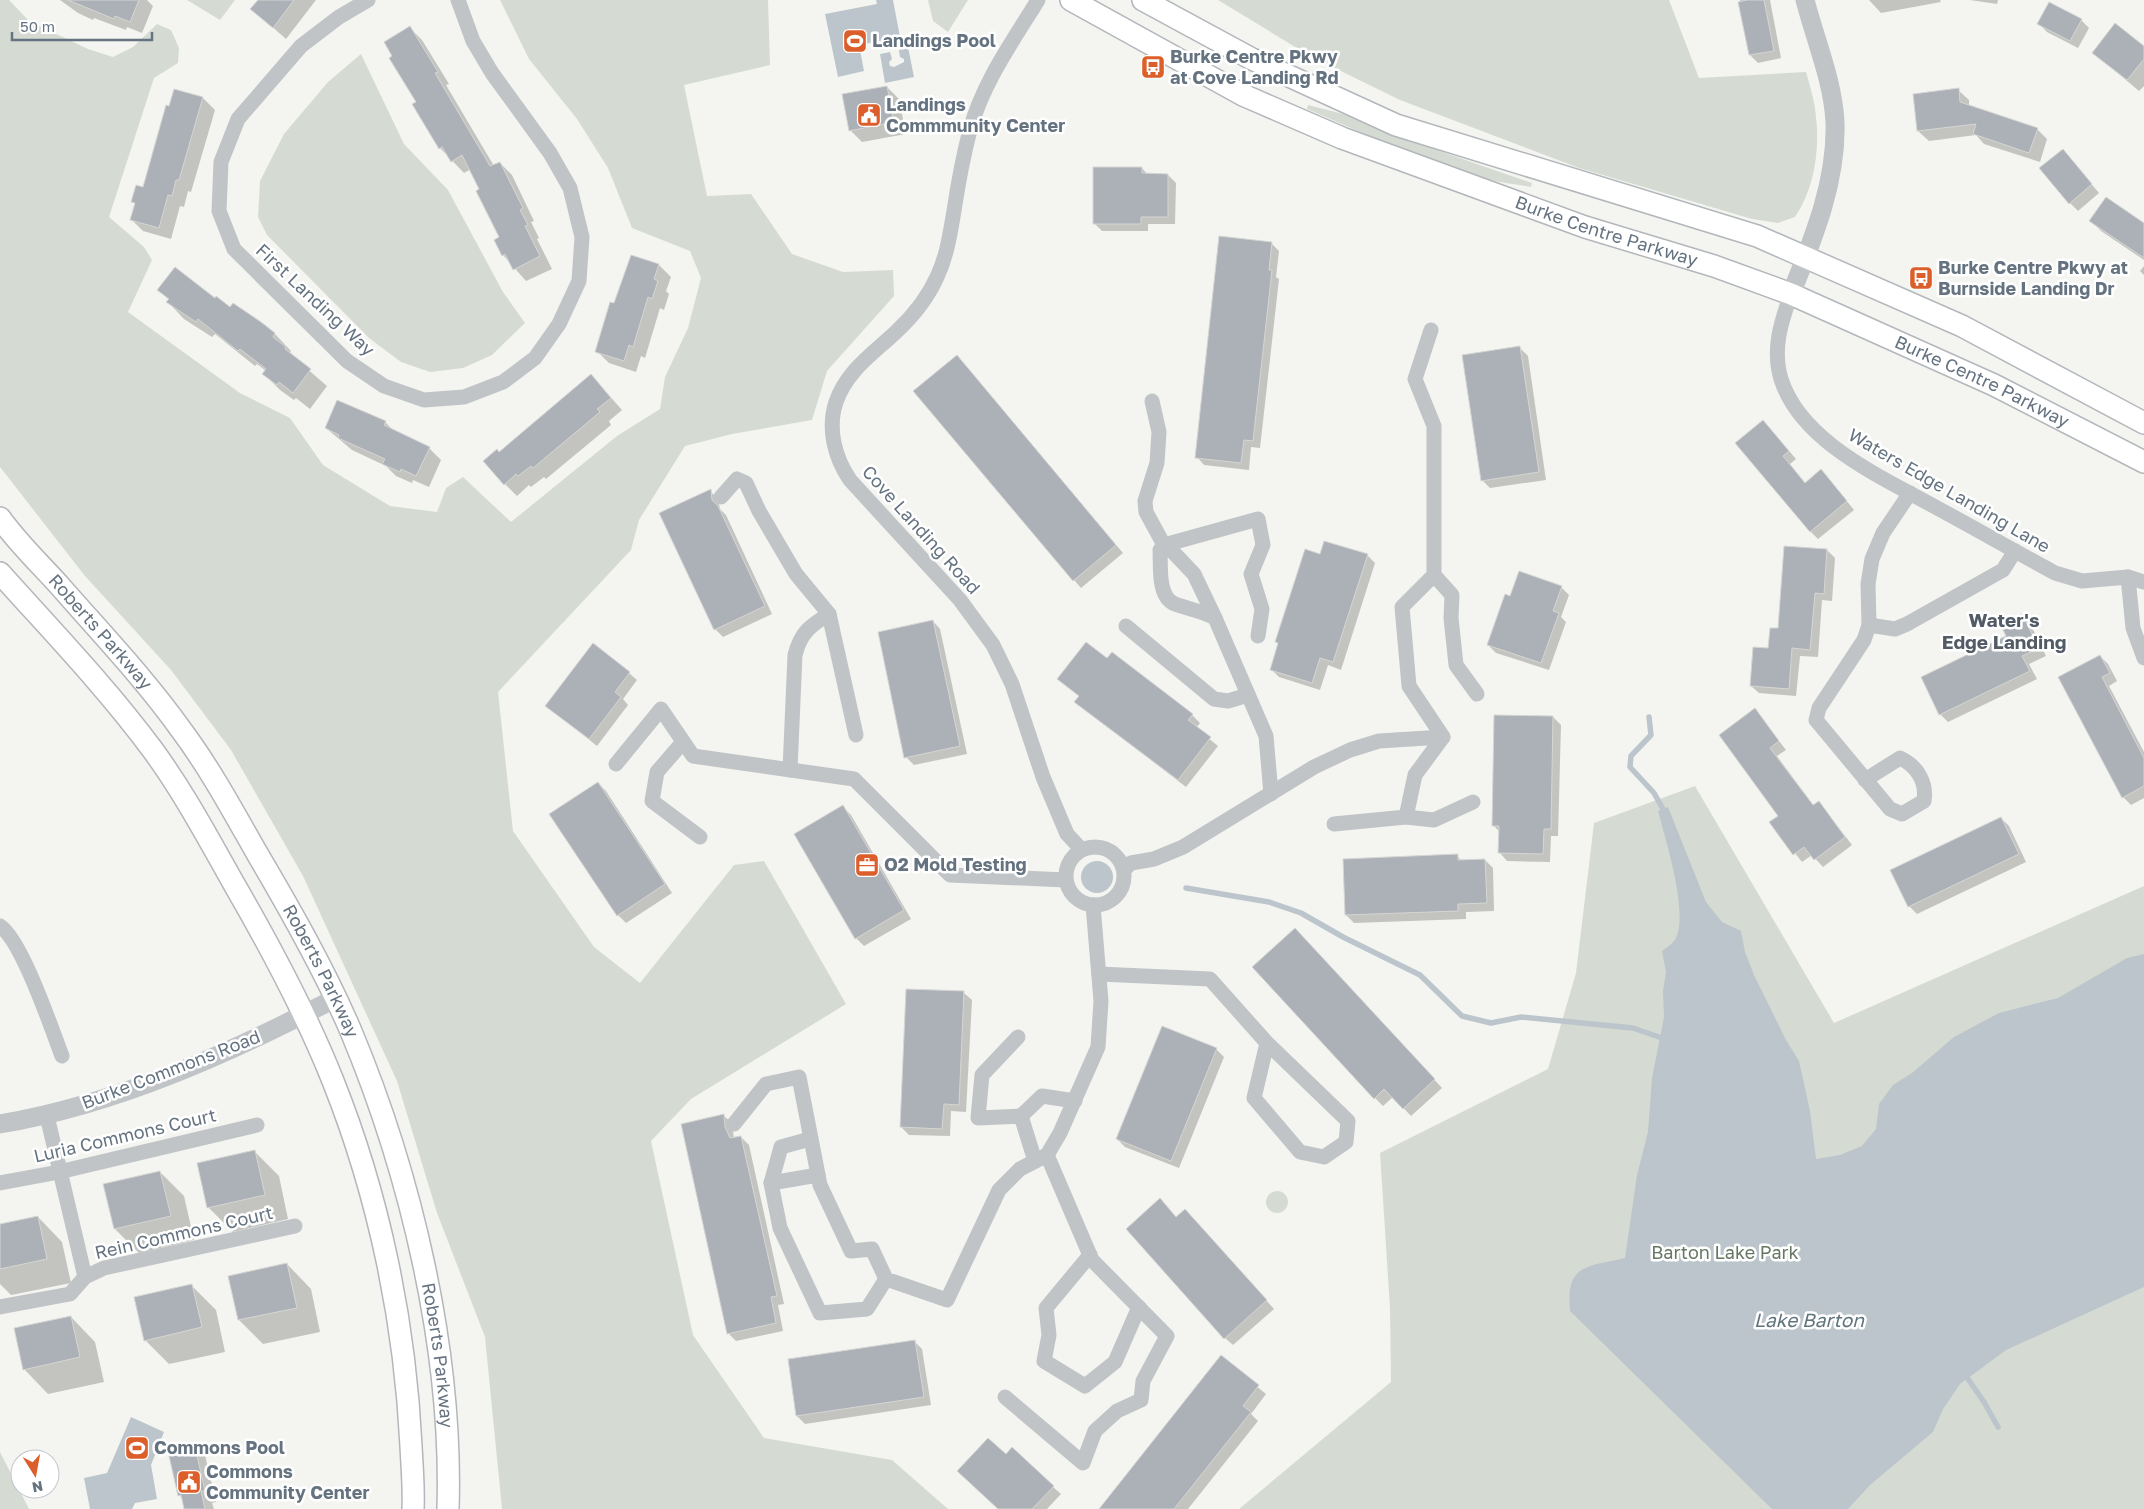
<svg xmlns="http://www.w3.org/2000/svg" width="2144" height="1509" font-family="'Golos Text',sans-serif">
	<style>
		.green { fill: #d5dbd2 }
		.water { fill: #bbc5cb }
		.shadow { fill: #0003 }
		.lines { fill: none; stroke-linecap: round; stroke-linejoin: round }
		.stream { stroke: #bbc5cb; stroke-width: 5.5 }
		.building { fill: #abb1b7; stroke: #d6d6d4 }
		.secondary-casing { stroke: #b3b7bb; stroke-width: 24 }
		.minor { stroke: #c0c4c7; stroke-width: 15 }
		.tertiary { stroke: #c0c4c7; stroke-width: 19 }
		.secondary { stroke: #fff; stroke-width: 21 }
		.labels { text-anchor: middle; stroke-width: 5; stroke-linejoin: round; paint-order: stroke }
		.poi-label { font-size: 18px; font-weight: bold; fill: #657381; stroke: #fff; text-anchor: start }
		.street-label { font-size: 18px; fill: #657381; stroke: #fff }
		.park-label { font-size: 18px; fill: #667863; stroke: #fff }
		.neighbourhood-label { font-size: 19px; font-weight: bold; fill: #525c66; stroke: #fff }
		.water-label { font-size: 19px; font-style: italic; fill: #60747e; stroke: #fff }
	</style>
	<rect width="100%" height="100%" fill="#f4f5f1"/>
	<g class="green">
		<path d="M0,0H9L29,21L88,49L113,57L133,47L157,24L171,30L179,48L178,63L154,78L109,217L144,247L152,260L128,312L240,393L290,418L323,465L390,506L437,512L446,488L463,477L511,522L617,436L660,409L665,377L688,328L701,278L690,251L632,228L608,168L577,119L529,59L500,0H768L770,65L684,85L707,196L751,194L792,254L843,272L893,270L894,296L827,371L812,420L732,434L685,446L639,520L631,550L498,692L513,831L594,947L640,983L734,865L764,861L846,1004L691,1099L651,1141L693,1335L764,1438L892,1460L948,1509H502L485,1337L437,1213L397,1081L303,876L231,750L171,670L85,576L0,467Z"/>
		<path d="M187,0H235L220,20Z"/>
		<path d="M928,0H968L948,32L933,21Z"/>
		<path d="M1218,0H1669L1699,78L1806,72C1810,86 1815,102 1816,117C1820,151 1814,189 1795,217L1778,223L1752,219L1579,168L1400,100L1310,56Z"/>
		<path d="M361,54L404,144L448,190L503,292L525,323L492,355L463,368L430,372L401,362L369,338L267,235L258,217L260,181L284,134L328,82Z"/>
		<path d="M1308,105L1347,115L1448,154L1532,183L1531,187C1516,184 1501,183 1486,179C1426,163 1364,133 1307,109Z"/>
		<path d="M1695,786L1834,1023L2144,886V1509H1239L1391,1382L1390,1308L1380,1153L1548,1069L1576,973L1594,823Z"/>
		<circle cx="1277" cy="1202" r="11"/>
		<path d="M0,1452L29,1509H0Z"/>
	</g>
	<g class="water">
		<path d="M876,0H893L900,37L859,45L864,71L838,77L825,14L877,4Z"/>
		<path d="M908,47L914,77L885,83L880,54L890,52L892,59L889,62L890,66L894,67L904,62V59L900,57L899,50Z"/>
		<path d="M1668,807L1706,902L1722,922L1741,931L1745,952L1754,975L1786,1040L1799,1061L1810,1111L1816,1159L1840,1155L1862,1146L1876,1129L1879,1104L1893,1085L1912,1073L1954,1037L1999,1013L2058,998L2127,958L2144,954V1287L2006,1350L1960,1384L1943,1409L1933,1432L1870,1485L1848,1509H1772L1570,1311C1565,1263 1588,1267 1625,1258L1637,1175L1648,1132L1652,1078L1664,1017L1663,991L1666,972L1662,951C1666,948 1671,945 1674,941C1691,919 1665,838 1658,811Z"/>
		<circle cx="1097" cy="877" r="16"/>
		<path d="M131,1417L164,1432L151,1465L157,1499L135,1503L132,1509H90L84,1478L107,1473Z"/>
	</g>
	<g class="shadow">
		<path d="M60,0H147L153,6L142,33L127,27L126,30L94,18L93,20L78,13Z"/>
		<path d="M259,0H316L286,39L252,9Z"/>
		<path d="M1740,0H1770L1781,58L1758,63L1750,55Z"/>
		<path d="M1869,0H1940L1941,2L1881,13Z"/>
		<path d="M1970,0H1998L1997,4Z"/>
		<path d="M2081,20L2089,28L2078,48L2047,32L2039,24Z"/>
		<path d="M410,28L422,40L449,84L446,85L494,166L500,163L512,175L534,221L531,222L539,238L537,239L552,269L526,281L503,255L501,238L471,169L464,173L440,148L417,102Z"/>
		<path d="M2144,48V86L2139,91L2094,53Z"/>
		<path d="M887,87L899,99L906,134L862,142L850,130Z"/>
		<path d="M175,90L203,98L215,110L191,192L188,191L184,207L180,206L171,239L143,231L131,219L136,204L133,201L144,189Z"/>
		<path d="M1958,90L1969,100V107L2037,129L2047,139L2040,162L1984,144L1976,135L1929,141L1918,131Z"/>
		<path d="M2063,150L2099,193L2078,211L2070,203Z"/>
		<path d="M1142,168L1148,175H1168L1176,183L1175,224H1148V231H1102L1094,223Z"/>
		<path d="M2091,221L2144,225V260L2101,231Z"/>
		<path d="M1271,243L1279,251L1276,277L1279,279L1260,448L1251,447L1249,470L1204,465L1197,457Z"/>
		<path d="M632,256L659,265L671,277L666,291L669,294L664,310L660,308L645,358L641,356L636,372L609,363L597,351Z"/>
		<path d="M2144,266V275L2140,271Z"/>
		<path d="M159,290L215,299L260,323L275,334L291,351L290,352L297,360L327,386L310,409L296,398L294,400L280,390L264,374L266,371L257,364L255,366L215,334L212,337L184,319L168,302L169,300Z"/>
		<path d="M1520,348L1528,356L1546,480L1490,488L1482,480Z"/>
		<path d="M965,365L1123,553L1081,588L1074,580Z"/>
		<path d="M591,375L622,410L609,421L611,425L546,479L544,477L531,487L529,485L517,496L505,484L499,453Z"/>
		<path d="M1763,421L1796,459L1790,464L1806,484L1829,479L1854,510L1818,539L1810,531Z"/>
		<path d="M385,422L394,431L429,448L441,460L429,487L413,480L412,483L396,476L386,466L352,450L326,428Z"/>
		<path d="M710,491L718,499L720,509L726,515L772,614L723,637L715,629Z"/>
		<path d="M1827,550L1835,558L1832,601L1822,600L1818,657L1800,656L1796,696L1759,693L1751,686L1779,630Z"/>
		<path d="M1320,555H1367L1375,563L1341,670L1328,665L1320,690L1279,677L1271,669Z"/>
		<path d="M1561,587L1569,595L1561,617L1566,622L1549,670L1496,653L1488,645L1511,597Z"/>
		<path d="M2022,615L2030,623L2046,656L2029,664L2037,679L1948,722L1940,714L2007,637Z"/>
		<path d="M933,621L940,629L967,754L914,765L906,757Z"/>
		<path d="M1112,654L1192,715L1200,723L1196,728L1218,746L1186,787L1084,709L1080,697L1059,679L1107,660Z"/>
		<path d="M2100,656L2108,664L2117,681L2109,686L2144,752V798L2131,805L2123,797L2060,678Z"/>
		<path d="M629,673L637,680L623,699L628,705L597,746L547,706Z"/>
		<path d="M1755,710L1786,750L1777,756L1814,806L1818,803L1826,811L1852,845L1823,867L1812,855L1802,862L1771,823L1780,816Z"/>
		<path d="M1553,717L1561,725L1558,836H1551L1550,862L1507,861L1500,853V832L1493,825Z"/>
		<path d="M598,783L606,791L672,893L626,923L618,915Z"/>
		<path d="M843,807L851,815L911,919L864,946L856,938Z"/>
		<path d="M2001,818L2009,826L2026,862L1917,914L1909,906Z"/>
		<path d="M1457,856L1462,861L1485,860L1493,868L1494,911L1466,912V919L1354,923L1346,915Z"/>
		<path d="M1303,937L1442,1088L1411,1116L1393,1097L1383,1106L1375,1098Z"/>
		<path d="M964,993L972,1000L966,1112L951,1111L950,1136L909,1135L901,1127Z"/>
		<path d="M1216,1049L1224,1057L1179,1168L1125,1147L1117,1139Z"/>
		<path d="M724,1116L732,1123L734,1139L741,1137L749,1145L784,1304L778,1305L783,1331L736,1341L728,1333Z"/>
		<path d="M254,1151L279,1176L288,1219L233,1232L208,1207Z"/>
		<path d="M160,1172L184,1196L194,1240L139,1253L115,1229L105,1185Z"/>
		<path d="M38,1217L62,1242L71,1283L11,1295L0,1284V1225Z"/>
		<path d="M1177,1218H1193L1274,1309L1233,1345L1225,1338Z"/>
		<path d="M287,1264L311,1289L320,1332L263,1344L239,1320Z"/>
		<path d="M191,1285L216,1310L225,1352L169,1364L145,1340Z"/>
		<path d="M71,1317L95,1342L104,1382L48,1394L24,1369Z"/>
		<path d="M914,1341L922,1349L931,1405L805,1424L797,1416Z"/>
		<path d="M1221,1357L1266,1394L1251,1414L1258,1421L1188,1509H1109Z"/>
		<path d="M193,1443L205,1455L216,1502L212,1503L214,1509H185L184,1500L179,1495Z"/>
		<path d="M1006,1456L1053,1487L1061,1494L1047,1509H999Z"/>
	</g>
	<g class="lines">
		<g class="stream">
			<path d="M1649,717L1651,735L1631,756L1630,767L1654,793L1663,809"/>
			<path d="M1186,888L1269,902L1301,913L1343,937L1420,975L1462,1016L1491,1023L1521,1017L1633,1028L1659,1037"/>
			<path d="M1968,1379L1984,1402L1998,1427"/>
		</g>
	</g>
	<g class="building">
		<path d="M68,0H139L130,22L115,16L114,19Z"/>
		<path d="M258,0H294L273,28L250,9Z"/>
		<path d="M1747,0H1764L1774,51L1749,55L1738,2Z"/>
		<path d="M2049,2L2082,19L2070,41L2037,24Z"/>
		<path d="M2115,23L2144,46V59L2127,80L2092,53Z"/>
		<path d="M410,26L438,72L435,73L490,166L500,162L523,208L520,210L528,225L525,226L540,256L513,270L505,254L502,256L494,240L499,237L476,191L479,189L462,155L451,162L442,147L439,149L412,104L416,102L389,58L392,56L384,42Z"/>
		<path d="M887,86L894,122L849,131L842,94Z"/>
		<path d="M1959,88L1960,102L2038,128L2029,153L1973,134L1976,124L1917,131L1913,94Z"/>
		<path d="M174,89L203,97L179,180H176L172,196L168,195L159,228L130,220L135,203L131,202L136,185L143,187L166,105L169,106Z"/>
		<path d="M2063,149L2092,184L2069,204L2039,168Z"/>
		<path d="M1093,167H1142V173L1168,174V217H1141V224H1093Z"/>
		<path d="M2106,197L2144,223V258L2089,221Z"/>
		<path d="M1219,236L1272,242L1269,270H1272L1253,441L1244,440L1241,463L1195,458Z"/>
		<path d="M631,255L659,264L654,279L658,281L652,299L648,297L633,347L629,345L624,361L595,352L610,302L614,303Z"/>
		<path d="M175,267L215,298L216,296L230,307L233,303L261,322L275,333L273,337L286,347L285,349L311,369L293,393L279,382L277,385L262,374L266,369L240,349L238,351L198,319L196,322L166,302L169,299L157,290Z"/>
		<path d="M1520,346L1539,472L1481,481L1462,355Z"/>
		<path d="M957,355L1116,545L1073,581L913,391Z"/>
		<path d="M591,374L611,398L597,409L600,412L533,468L531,466L518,476L516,474L504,485L483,461L497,449L499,452Z"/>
		<path d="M337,400L386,421L384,425L430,447L416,476L401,469L400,472L382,464L385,459L338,438L339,435L325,428Z"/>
		<path d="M1763,420L1789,451L1783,456L1805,483L1821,469L1847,501L1810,532L1735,443Z"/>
		<path d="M711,489L712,500L718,506L765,606L714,630L659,513Z"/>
		<path d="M1324,541L1368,554L1333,662L1320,658L1312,683L1270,670L1278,643L1275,642L1305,549L1320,554Z"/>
		<path d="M1784,546L1827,549L1824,594L1815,593L1810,650L1792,648L1789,689L1750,686L1753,647L1768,648L1770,628H1778Z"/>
		<path d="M1519,571L1562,586L1553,611L1559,613L1541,663L1487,645L1505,594L1510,596Z"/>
		<path d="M2022,614L2039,648L2022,656L2030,671L1939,715L1921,677L2006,636L2000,624Z"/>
		<path d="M933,620L960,746L904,758L878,632Z"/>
		<path d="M1086,642L1107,658L1112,652L1193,714L1188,720L1211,737L1178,780L1074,702L1079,696L1057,679Z"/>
		<path d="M593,643L630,672L615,692L621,697L589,739L545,706Z"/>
		<path d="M2100,655L2110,673L2102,677L2144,758V786L2122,798L2058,677Z"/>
		<path d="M1755,708L1779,741L1770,748L1813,805L1819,801L1845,837L1814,860L1804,847L1793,855L1769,822L1778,816L1719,735Z"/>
		<path d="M1494,715L1553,716L1551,829H1544L1543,854L1498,853L1499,826H1492Z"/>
		<path d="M598,782L665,884L617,916L549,814Z"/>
		<path d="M843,805L904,910L855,939L794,834Z"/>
		<path d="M2001,817L2019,854L1908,907L1890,870Z"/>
		<path d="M1458,854V860L1485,859L1487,903L1458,904V911L1345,915L1343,859Z"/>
		<path d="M1295,928L1435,1079L1403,1109L1384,1089L1374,1099L1252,967Z"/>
		<path d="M906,989L964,991L959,1105L944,1104L942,1129L900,1127Z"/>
		<path d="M1162,1026L1217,1048L1171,1161L1116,1139Z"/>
		<path d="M724,1114L725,1127L730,1138L741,1136L777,1296L771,1297L776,1323L727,1334L681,1124Z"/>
		<path d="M255,1150L265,1195L207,1208L197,1163Z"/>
		<path d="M160,1171L171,1216L114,1229L103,1184Z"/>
		<path d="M1160,1198L1176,1217L1185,1209L1267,1300L1224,1339L1126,1229Z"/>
		<path d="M38,1216L47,1259L0,1269V1224Z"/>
		<path d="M287,1263L297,1308L238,1320L228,1276Z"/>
		<path d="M192,1284L202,1327L144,1341L134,1297Z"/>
		<path d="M71,1316L80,1357L23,1370L14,1328Z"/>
		<path d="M915,1340L924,1397L796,1416L788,1359Z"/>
		<path d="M1221,1355L1259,1385L1243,1406L1251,1412L1174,1509H1099Z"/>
		<path d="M988,1438L1006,1454L1012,1447L1054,1486L1032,1509H998L957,1471Z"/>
		<path d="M194,1442L205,1491H201L205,1509H184L181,1495L178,1496L167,1447Z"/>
	</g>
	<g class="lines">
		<defs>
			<g id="secondary">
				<path id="s1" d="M1071,0L1243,95L1342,138L1585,227L1714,266L1791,294L1994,385L2144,462"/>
				<path d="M1143,0L1252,59L1396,125L1757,236L1962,326L2144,423"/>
				<path id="s2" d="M0,518C17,542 39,563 59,585C101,633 145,679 182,731C211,770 234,813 258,855C291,911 324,969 350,1029C411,1174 453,1351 448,1509"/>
				<path d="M0,573C52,631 106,687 152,749C183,791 208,838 234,884C271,948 306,1013 333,1081C379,1196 405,1322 411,1446C412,1467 414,1488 413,1509"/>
			</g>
		</defs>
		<use href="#secondary" class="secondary-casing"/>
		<g class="minor">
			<path d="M368,0L339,17L301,46L238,119L221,162L219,211L234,249L347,361L384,386L424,400L464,397L503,382L535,358L559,324L579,281L582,237L570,188L550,153L492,73L473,41L458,0"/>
			<path d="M1038,0C1013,41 983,82 970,130C963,157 958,184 954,211C950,234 947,256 937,277C928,297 913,316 897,331C874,353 847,370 836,402C827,429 835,458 850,480L960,600L993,645L1012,684L1043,777L1067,834L1081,849"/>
			<path d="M1791,294C1781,322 1772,349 1781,379C1801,443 1884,478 1939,509C1978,530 2016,552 2055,573L2082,581L2128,577L2144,582"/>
			<path d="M1152,401L1159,432L1157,463L1145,501L1146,512L1164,545L1174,553L1194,574L1215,618L1266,736L1271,794"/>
			<path d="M721,497L737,479L746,483L759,511L796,574L829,614"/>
			<path d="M1434,575L1452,595L1451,618L1456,665L1477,694"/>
			<path d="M2128,577L2133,628L2144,658"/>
			<path d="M1215,618C1202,611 1188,609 1175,604C1157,597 1161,565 1160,550L1164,545L1258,519L1263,545L1251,574L1262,609L1258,636"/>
			<path d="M1869,625L1895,629L1907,624L2003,570L2015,551"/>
			<path d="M1126,626L1214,699L1228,701L1248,695"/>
			<path d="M683,742L657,772L652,801L700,837"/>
			<path d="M616,764L661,709L693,756L854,779L950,875L1066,880"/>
			<path d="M790,770L795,655C801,632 810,626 829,614L856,735"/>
			<path d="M1865,780L1900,758C1917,766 1927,782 1924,801L1902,814L1890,809L1816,720L1819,708L1864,640L1869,625L1868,584L1872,559L1883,533L1910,493"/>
			<path d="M1406,817L1434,820L1473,802"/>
			<path d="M1334,824L1406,817L1415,775L1443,737"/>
			<circle cx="1095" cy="876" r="29"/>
			<path d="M1124,870L1131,863L1154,859L1183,847L1314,767L1350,750L1379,741L1443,737L1409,686L1402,607L1434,575V426L1415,379L1431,330"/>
			<path d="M0,926C22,941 51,1027 62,1056"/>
			<path d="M1099,974L1210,979L1267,1043L1254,1098L1300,1152L1324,1157L1346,1142L1348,1121L1267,1043"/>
			<path d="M1018,1037L982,1075L978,1118L1021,1116L1035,1161"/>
			<path d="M47,1116L85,1277"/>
			<path d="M1021,1116L1042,1096L1075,1101"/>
			<path d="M734,1124L766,1084L799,1077L820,1185L851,1251L872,1249L886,1279L947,1300L999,1190L1020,1169L1047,1155L1060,1133L1098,1047L1101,1001L1093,905"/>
			<path d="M818,1175L771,1183L780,1228L820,1313L867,1309L886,1279"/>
			<path d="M0,1183L59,1172L257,1125"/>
			<path d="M771,1183L781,1147L810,1139"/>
			<path d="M1090,1255L1046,1308L1049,1335L1044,1361L1085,1386L1115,1362L1139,1307"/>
			<path d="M0,1307L70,1294L85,1277L104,1268L295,1226"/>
			<path d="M1005,1397L1083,1463L1095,1431L1117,1411L1141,1400L1143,1381L1167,1336L1092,1260L1047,1155"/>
		</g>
		<g class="tertiary">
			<path d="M1791,294C1813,239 1837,182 1835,122C1833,81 1815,39 1805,0"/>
			<path d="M0,1124C118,1104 230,1053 336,998"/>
		</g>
		<use href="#secondary" class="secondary"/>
	</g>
	<defs>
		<symbol id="stadium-square" viewBox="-11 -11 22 22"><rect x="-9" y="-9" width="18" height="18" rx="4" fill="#dc5e2a" stroke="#fff"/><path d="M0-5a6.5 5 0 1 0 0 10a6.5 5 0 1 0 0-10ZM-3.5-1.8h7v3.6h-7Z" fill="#fff"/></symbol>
		<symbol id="bus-square" viewBox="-11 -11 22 22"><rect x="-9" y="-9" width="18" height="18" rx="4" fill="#dc5e2a" stroke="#fff"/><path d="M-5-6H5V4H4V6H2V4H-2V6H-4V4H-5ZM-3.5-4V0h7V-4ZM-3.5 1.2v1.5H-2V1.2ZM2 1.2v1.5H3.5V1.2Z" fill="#fff"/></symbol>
		<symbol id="civic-square" viewBox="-11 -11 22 22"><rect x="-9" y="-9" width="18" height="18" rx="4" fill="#dc5e2a" stroke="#fff"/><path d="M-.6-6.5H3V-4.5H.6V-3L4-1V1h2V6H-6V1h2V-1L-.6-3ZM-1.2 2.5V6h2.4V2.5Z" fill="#fff"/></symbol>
		<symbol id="office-square" viewBox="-11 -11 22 22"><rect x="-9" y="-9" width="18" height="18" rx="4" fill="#dc5e2a" stroke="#fff"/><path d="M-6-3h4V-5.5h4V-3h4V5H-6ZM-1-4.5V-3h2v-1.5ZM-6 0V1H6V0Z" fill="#fff"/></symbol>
	</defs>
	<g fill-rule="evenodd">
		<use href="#stadium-square" x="841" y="27" width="28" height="28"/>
		<use href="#bus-square" x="1139" y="53" width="28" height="28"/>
		<use href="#civic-square" x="855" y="101" width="28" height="28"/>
		<use href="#bus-square" x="1907" y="264" width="28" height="28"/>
		<use href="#office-square" x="853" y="851" width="28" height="28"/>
		<use href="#stadium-square" x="123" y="1434" width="28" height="28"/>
		<use href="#civic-square" x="175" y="1468" width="28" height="28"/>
	</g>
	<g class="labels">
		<g class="poi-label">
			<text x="872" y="47">Landings Pool</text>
			<text x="1170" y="63">Burke Centre Pkwy<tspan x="1170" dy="21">at Cove Landing Rd</tspan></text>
			<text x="886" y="111">Landings<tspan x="886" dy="21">Commmunity Center</tspan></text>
			<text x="1938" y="274">Burke Centre Pkwy at<tspan x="1938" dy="21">Burnside Landing Dr</tspan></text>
			<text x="884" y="871">O2 Mold Testing</text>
			<text x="154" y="1454">Commons Pool</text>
			<text x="206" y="1478">Commons<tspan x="206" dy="21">Community Center</tspan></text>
		</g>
		<g class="street-label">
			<text dy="6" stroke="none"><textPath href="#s1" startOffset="585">Burke Centre Parkway</textPath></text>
			<text transform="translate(315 300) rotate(43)" y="6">First Landing Way</text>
			<text dy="6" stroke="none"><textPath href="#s1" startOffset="990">Burke Centre Parkway</textPath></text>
			<text transform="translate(1949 491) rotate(30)" y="6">Waters Edge Landing Lane</text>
			<text transform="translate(921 530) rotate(48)" y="6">Cove Landing Road</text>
			<text dy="6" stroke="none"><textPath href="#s2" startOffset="152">Roberts Parkway</textPath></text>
			<text dy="6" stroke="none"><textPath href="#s2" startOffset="558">Roberts Parkway</textPath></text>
			<text transform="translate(171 1070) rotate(-21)" y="6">Burke Commons Road</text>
			<text transform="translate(125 1136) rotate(-13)" y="6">Luria Commons Court</text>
			<text transform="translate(184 1233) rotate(-13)" y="6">Rein Commons Court</text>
			<text dy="6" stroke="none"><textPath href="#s2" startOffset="962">Roberts Parkway</textPath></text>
		</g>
		<g class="park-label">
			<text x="1725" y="1259">Barton Lake Park</text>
		</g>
		<g class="neighbourhood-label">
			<text x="2004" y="627">Water's<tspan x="2004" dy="22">Edge Landing</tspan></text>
		</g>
		<g class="water-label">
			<text x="1809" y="1327">Lake Barton</text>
		</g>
	</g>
	<g transform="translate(35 1474) rotate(169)"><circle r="24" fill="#ffffff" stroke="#c1c7cd"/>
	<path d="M0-4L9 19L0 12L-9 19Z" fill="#dc5e2a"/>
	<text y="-8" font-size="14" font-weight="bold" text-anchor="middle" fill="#657381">N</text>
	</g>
	<path d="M12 32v8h140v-8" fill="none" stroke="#657381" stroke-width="2.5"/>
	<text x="20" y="32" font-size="15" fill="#657381" stroke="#ffffff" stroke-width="4" paint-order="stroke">50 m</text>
</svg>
